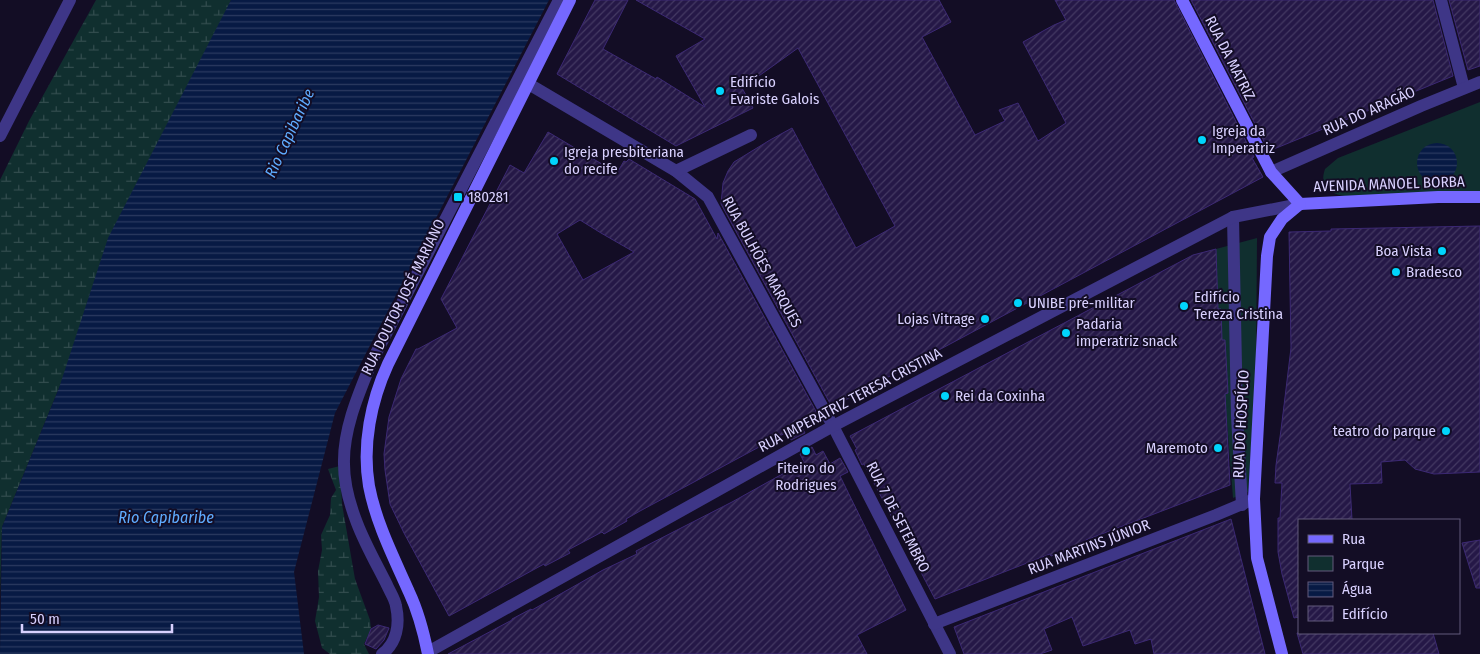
<svg xmlns="http://www.w3.org/2000/svg" width="1480" height="654" font-family="'Fira Sans Condensed',sans-serif">
	<style>
		.wetland { fill: url(#wetland-marsh) }
		.green { fill: #102f2f }
		.water { fill: url(#water-rules) }
		.building { fill: url(#building-hatch); stroke: #3c2974; fill-rule: evenodd }
		.lines { fill: none; stroke-linecap: round; stroke-linejoin: round }
		.street { stroke: #3e3687; stroke-width: 12 }
		.secondary { stroke: #7568ff; stroke-width: 12 }
		.poi-dot { fill: #00d4fc; stroke: #130d25; stroke-width: 2 }
		.labels { text-anchor: middle; stroke-width: 4; stroke-linejoin: round; paint-order: stroke }
		.street-label { font-size: 15px; fill: #d9d1ff; stroke: #130d25 }
		.poi-label { font-size: 15px; fill: #d9d1ff; stroke: #130d25; text-anchor: start }
		.water-label { font-size: 16px; font-style: italic; fill: #5facff; stroke: #130d25 }
	</style>
	<defs>
		<pattern id="wetland-marsh" width="20" height="14" patternUnits="userSpaceOnUse" patternTransform="scale(1.25)"><rect width="20" height="14" fill="#102f2f"/><path d="M1 5h8M5 5V1M11 12h8M15 12V8" fill="none" stroke="#324c4e"/></pattern>
		<pattern id="water-rules" width="6" height="5" patternUnits="userSpaceOnUse" patternTransform="scale(1.25)"><rect width="6" height="5" fill="#071a44"/><path d="M0 2.5h6" fill="none" stroke="#2b3a60"/></pattern>
		<pattern id="building-hatch" width="6" height="6" patternUnits="userSpaceOnUse" patternTransform="scale(1.25)"><rect width="6" height="6" fill="#251847"/><path d="M-1 1l2-2M0 6l6-6M5 7l2-2" fill="none" stroke="#443963"/></pattern>
	</defs>
	<rect width="100%" height="100%" fill="#130d25"/>
	<g class="wetland">
		<path d="M96,0H231L59,388L2,527L0,598V180L29,121Z"/>
		<path d="M340,466L342,504L355,579L370,620L371,629L364,644L369,654H330L322,648L315,621L319,597L318,571L322,550L321,535L330,515L331,498L336,490L328,469Z"/>
	</g>
	<g class="green">
		<path d="M1480,102V191L1345,196C1329,194 1319,185 1325,169L1338,158Z"/>
		<path d="M1257,238L1256,375L1248,492L1233,498L1218,309L1216,249Z"/>
	</g>
	<g class="water">
		<path d="M231,0H549L335,413L294,572L304,654H0L2,527L59,388L108,238Z"/>
		<circle cx="1437" cy="163" r="20"/>
	</g>
	<g class="building">
		<path d="M595,0H628L603,49L656,79L657,77L705,107L676,56L705,39L636,0H939L951,22L922,37L975,135L1005,121L999,110L1018,103L1038,141L1066,123L1023,42L1054,25L1066,20L1055,0H1174L1254,157L1252,158L1263,177L832,407L721,204L723,183L728,171L734,162L770,140L792,128L856,248L895,226L798,48L742,88L753,108L676,146L557,74Z"/>
		<path d="M1191,0H1433L1453,76L1269,151Z"/>
		<path d="M1449,0H1480V66L1468,70Z"/>
		<path d="M548,132L617,173L624,161L626,162L629,159L695,199L717,239L718,233L818,415L800,424L805,433L791,440L787,432L640,511L626,519L627,521L604,534L602,532L568,550L570,553L545,566L544,564L449,616L404,533L390,504L385,470L384,454L389,417L401,379L416,349H418L457,328L441,299L510,165L524,173ZM580,220L601,233L634,252L583,280L557,234Z"/>
		<path d="M1480,226V472L1434,474L1415,469L1405,460L1381,462L1382,483L1350,484L1352,520H1299V617L1294,618L1282,574L1278,552V518H1280L1282,483H1275L1276,465L1281,430L1291,348L1289,232L1331,231V229Z"/>
		<path d="M1216,249L1218,309H1221L1222,340H1225L1228,393L1225,394L1230,485L1086,540L1087,543L1051,556L1050,554L935,599L864,464L862,465L855,450L857,449L850,436L1193,255Z"/>
		<path d="M812,447L816,455L823,451L830,464L840,458L848,472L840,476L906,610L857,635L867,654H448L512,620V619L531,609L532,610L603,570L637,554L636,551L732,502L804,462L800,454Z"/>
		<path d="M1231,519L1265,654H1154L1151,639L1135,644L1130,630L1083,646L1072,617L1044,629L1052,650L1040,654H964L954,627Z"/>
		<path d="M1480,540V588H1476L1462,543Z"/>
		<path d="M378,625L389,628L384,640L376,649L365,644L371,629Z"/>
		<path d="M1297,633H1433L1439,654H1303Z"/>
	</g>
	<g class="lines">
		<g class="street">
			<path d="M1441,0L1464,88"/>
			<path d="M527,83L676,171L708,197L833,426L950,654"/>
			<path d="M0,136L70,0"/>
			<path d="M676,171L751,135"/>
			<path d="M1271,172L1421,106L1480,82"/>
			<path d="M1233,217L1237,416L1242,505"/>
			<path d="M934,624L1216,515L1254,499"/>
			<path d="M428,652L833,426L1233,217L1300,204"/>
			<path d="M382,654C397,643 400,624 396,606C395,599 390,592 387,585C377,565 365,544 357,523C350,505 344,484 344,464C343,429 359,393 372,361L559,0"/>
		</g>
		<g class="secondary">
			<path d="M1182,0L1271,172L1300,204"/>
			<path d="M1300,204L1438,197H1480"/>
			<path d="M428,654C424,634 418,611 409,592C394,558 376,523 369,486C362,445 371,401 388,364L570,0"/>
			<path d="M1282,654L1257,558L1254,499L1267,256L1270,237L1282,219L1300,204"/>
		</g>
	</g>
	<g class="poi-dot">
		<circle cx="720" cy="91" r="5"/>
		<circle cx="1202" cy="140" r="5"/>
		<circle cx="554" cy="161" r="5"/>
		<rect x="453" y="192" width="10" height="10" rx="2.5"/>
		<circle cx="1442" cy="251" r="5"/>
		<circle cx="1396" cy="272" r="5"/>
		<circle cx="1018" cy="303" r="5"/>
		<circle cx="1184" cy="306" r="5"/>
		<circle cx="985" cy="319" r="5"/>
		<circle cx="1066" cy="333" r="5"/>
		<circle cx="945" cy="396" r="5"/>
		<circle cx="1446" cy="431" r="5"/>
		<circle cx="1218" cy="448" r="5"/>
		<circle cx="806" cy="451" r="5"/>
	</g>
	<g class="labels">
		<g class="street-label">
			<text transform="translate(1230 58) rotate(63)" y="5">RUA DA MATRIZ</text>
			<text transform="translate(1369 111) rotate(-24)" y="5">RUA DO ARAGÃO</text>
			<text transform="translate(1389 184) rotate(-2)" y="5">AVENIDA MANOEL BORBA</text>
			<text transform="translate(762 262) rotate(61)" y="5">RUA BULHÕES MARQUES</text>
			<text transform="translate(403 297) rotate(-64)" y="5">RUA DOUTOR JOSÉ MARIANO</text>
			<text transform="translate(850 400) rotate(-28)" y="5">RUA IMPERATRIZ TERESA CRISTINA</text>
			<text transform="translate(1241 424) rotate(-87)" y="5">RUA DO HOSPÍCIO</text>
			<text transform="translate(898 517) rotate(63)" y="5">RUA 7 DE SETEMBRO</text>
			<text transform="translate(1089 547) rotate(-21)" y="5">RUA MARTINS JÚNIOR</text>
		</g>
		<g class="poi-label">
			<text x="730" y="87">Edifício<tspan x="730" dy="17">Evariste Galois</tspan></text>
			<text x="1212" y="136">Igreja da<tspan x="1212" dy="17">Imperatriz</tspan></text>
			<text x="564" y="157">Igreja presbiteriana<tspan x="564" dy="17">do recife</tspan></text>
			<text x="468" y="202">180281</text>
			<text x="1432" y="256" text-anchor="end">Boa Vista</text>
			<text x="1406" y="277">Bradesco</text>
			<text x="1194" y="302">Edifício<tspan x="1194" dy="17">Tereza Cristina</tspan></text>
			<text x="1028" y="308">UNIBE pré-militar</text>
			<text x="975" y="324" text-anchor="end">Lojas Vitrage</text>
			<text x="1076" y="329">Padaria<tspan x="1076" dy="17">imperatriz snack</tspan></text>
			<text x="955" y="401">Rei da Coxinha</text>
			<text x="1436" y="436" text-anchor="end">teatro do parque</text>
			<text x="1208" y="453" text-anchor="end">Maremoto</text>
			<text x="806" y="473" text-anchor="middle">Fiteiro do<tspan x="806" dy="17">Rodrigues</tspan></text>
		</g>
		<g class="water-label">
			<text transform="translate(289 133) rotate(-65)" y="6">Rio Capibaribe</text>
			<text x="166" y="523">Rio Capibaribe</text>
		</g>
	</g>
	<rect x="1298" y="519" width="162" height="115" fill="#130d25" stroke="#625b7c"/>
	<rect x="1308" y="535" width="25" height="8" fill="#7568ff" stroke="#625b7c"/>
	<text x="1342" y="544" font-size="15" fill="#d9d1ff">Rua</text>
	<rect x="1308" y="556" width="25" height="15" fill="#102f2f" stroke="#625b7c"/>
	<text x="1342" y="569" font-size="15" fill="#d9d1ff">Parque</text>
	<rect x="1308" y="582" width="25" height="15" fill="url(#water-rules)" stroke="#625b7c"/>
	<text x="1342" y="594" font-size="15" fill="#d9d1ff">Água</text>
	<rect x="1308" y="606" width="25" height="15" fill="url(#building-hatch)" stroke="#625b7c"/>
	<text x="1342" y="619" font-size="15" fill="#d9d1ff">Edifício</text>
	<path d="M22 624v8h150v-8" fill="none" stroke="#d9d1ff" stroke-width="2.5"/>
	<text x="30" y="624" font-size="15" fill="#d9d1ff" stroke="#130d25" stroke-width="4" paint-order="stroke">50 m</text>
</svg>
